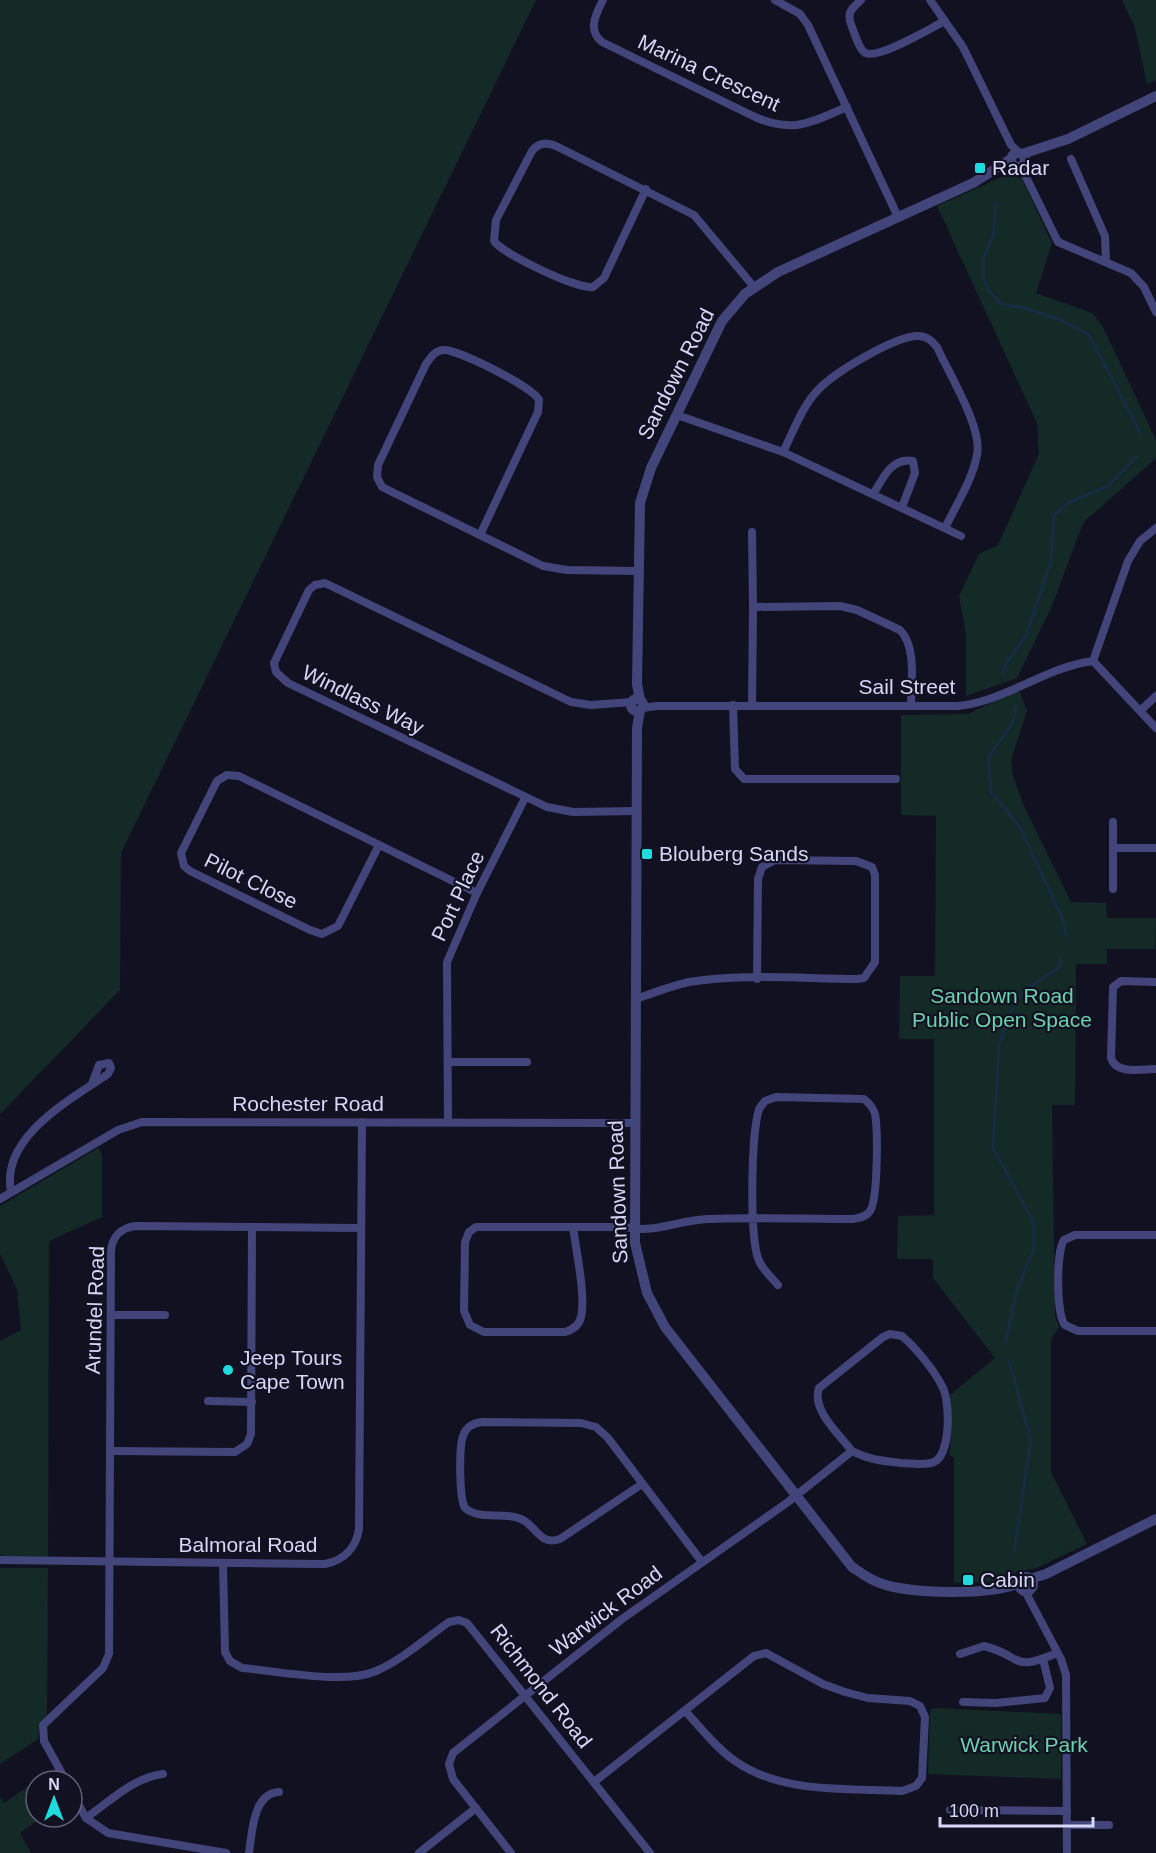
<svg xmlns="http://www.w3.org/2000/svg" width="1156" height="1853" font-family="Helvetica,sans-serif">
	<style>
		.green { fill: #142a27 }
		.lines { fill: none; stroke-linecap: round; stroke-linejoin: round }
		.stream { stroke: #162c45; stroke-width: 3 }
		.minor { stroke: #42457a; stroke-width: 8 }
		.tertiary { stroke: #42457a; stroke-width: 10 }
		.poi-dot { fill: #1edbde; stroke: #121121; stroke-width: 2 }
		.labels { text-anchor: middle; stroke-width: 4.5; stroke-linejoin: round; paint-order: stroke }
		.street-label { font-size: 21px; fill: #d7d6f9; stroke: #121121 }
		.poi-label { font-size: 21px; fill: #d7d6f9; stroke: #121121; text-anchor: start }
		.park-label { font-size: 21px; fill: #6cd0ae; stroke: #121121 }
	</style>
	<rect width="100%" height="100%" fill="#121121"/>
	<g class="green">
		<path d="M0,0H536L121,853L120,990L0,1114Z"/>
		<path d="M1122,0H1156V80L1147,84L1135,28Z"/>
		<path d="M1013,175L1022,179L1052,243L1036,293L1092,313L1103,327L1156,440V458L1083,523L1052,606L1017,678L966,696V635L959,596L979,554L998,545L1039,454L1037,423L937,206L1004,176Z"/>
		<path d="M1019,690L1027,711L1011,760L1013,776L1024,806L1071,902L1106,903L1107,918H1156L1155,949H1107V964H1076L1075,1105H1052L1055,1316L1059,1327L1051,1339V1472L1087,1544L1037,1568L1018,1571L1005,1581L954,1583V1458L949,1455L951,1437L950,1395L995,1358L933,1278V1259H897L898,1216L934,1215V1039H899L900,976H935L936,816L901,815V715L968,714Z"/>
		<path d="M98,1148L102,1154V1217L49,1241L48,1557L5,1556L0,1555V1341L21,1330L17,1289L0,1254V1206Z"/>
		<path d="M0,1568H48L47,1715L39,1725L38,1739L0,1764Z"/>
		<path d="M934,1708L1061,1714V1779L928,1774L930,1710Z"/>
		<path d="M36,1781V1817H42L20,1833L31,1853H0V1797L4,1803Z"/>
	</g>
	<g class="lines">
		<g class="stream">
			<path d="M996,203L994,232L983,260V278L989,291L1001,304L1025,308L1061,320L1089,335L1141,434"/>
			<path d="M1003,674L1005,665L1026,636L1051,562L1054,515L1068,503L1108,486L1137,456"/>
			<path d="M1016,707L1012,724L988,758L991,792L1020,827L1064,922L1066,935"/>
			<path d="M1005,1344L1017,1290L1034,1248V1223L993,1148L999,1045L1014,1004L1025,990L1052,973L1059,966L1061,957"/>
			<path d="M1009,1360L1031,1441L1014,1551"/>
		</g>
		<g class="minor">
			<path d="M603,0C596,14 587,30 602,42L755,117C793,134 812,122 847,107"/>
			<path d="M775,0L800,14L808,25L898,217"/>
			<path d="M861,0C851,9 846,13 852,27C855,34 858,47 864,52C875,62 932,27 945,21"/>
			<path d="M930,0L963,47L1011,145L1019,153"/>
			<path d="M1071,159L1105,236L1106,261"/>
			<path d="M1023,164L1025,175L1058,242L1131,273L1144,287L1156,312"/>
			<path d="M646,189L604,278L593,287C578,290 503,254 494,241L496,220L532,151C539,142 548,142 558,147L694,215L754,287"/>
			<path d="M677,415L783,452L961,536"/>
			<path d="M783,452C793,432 802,407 817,391C833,373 895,336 918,336C927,336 932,341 937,347C949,374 983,428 977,455C972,481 956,505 945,528"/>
			<path d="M874,493C883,478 892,457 913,461L915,473L902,507"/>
			<path d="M752,532L753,607"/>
			<path d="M480,535L538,412L539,400C533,387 459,350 444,350C435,350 431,357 426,364L378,465L377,477L382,487L543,566L567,570L637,571"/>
			<path d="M1093,661L1128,561L1140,541L1156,528"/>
			<path d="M632,702L591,705L571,702L325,583L315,585L309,590L274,663L276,672L288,683L547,807L573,812L637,811"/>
			<path d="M733,705L735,769L744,779H896"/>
			<path d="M752,705L753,607L840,606L857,610L900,630C917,647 911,683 911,706"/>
			<path d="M642,708L657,706H958C1006,701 1046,667 1093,661L1156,728"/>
			<path d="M1140,711L1156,696"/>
			<path d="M1113,822V889"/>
			<path d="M379,845L338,926L322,934L310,930L190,871L184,866L181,853L217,781L227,775L239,776L477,893"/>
			<path d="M1113,848H1156"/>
			<path d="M1156,982L1121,981L1113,987L1111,1058C1116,1075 1142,1069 1156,1069"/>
			<path d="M636,999C653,993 671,986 689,982C740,973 805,979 857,979L864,978L875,962V875L872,867L856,861L775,860L762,867L758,879L757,979"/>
			<path d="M448,1062H527"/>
			<path d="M448,1122L447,962L477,893L525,798"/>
			<path d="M11,1192C0,1137 71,1099 108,1074L111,1068L109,1063L99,1065L92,1084"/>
			<path d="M0,1199L118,1130L142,1122L635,1123"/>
			<path d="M573,1227C576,1250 586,1296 581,1317C579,1326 572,1330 565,1332H484L470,1325L464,1311L465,1242L469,1232L476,1227H625C655,1234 678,1220 708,1219C756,1217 805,1219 853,1219C859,1218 866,1217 870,1211C878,1200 878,1129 875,1114C873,1107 869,1103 864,1099L776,1097L765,1101L759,1109C751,1137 750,1226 757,1255C760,1267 770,1276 778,1285"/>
			<path d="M1156,1235H1075L1064,1240C1056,1252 1056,1314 1065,1325L1078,1331H1156"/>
			<path d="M111,1315H165"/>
			<path d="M208,1401L252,1402"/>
			<path d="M110,1451L235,1452L247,1444L251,1434L252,1227"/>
			<path d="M642,1484L560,1539C539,1546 537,1526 521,1519C503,1511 481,1521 465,1508C459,1498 459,1447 463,1436C466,1427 473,1423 482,1422L581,1423L596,1427L608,1438L702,1562"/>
			<path d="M0,1560L325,1564C344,1560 356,1548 359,1529L362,1122"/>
			<path d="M223,1564L225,1652L230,1661L242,1668C278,1671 344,1685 376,1671C402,1660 426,1638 449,1622L459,1620L467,1623L650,1853"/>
			<path d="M1025,1591L1061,1659L1066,1675L1067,1853"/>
			<path d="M960,1654L984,1646C1024,1656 1010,1673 1057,1653"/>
			<path d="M963,1702L996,1703L1045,1698L1050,1688L1043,1659"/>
			<path d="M66,1781L44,1741L43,1725L103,1668L109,1654L111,1251C112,1237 121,1228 135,1226L361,1228"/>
			<path d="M594,1782L754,1656L766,1653L823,1684L845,1692L868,1698L910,1701L920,1706L925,1717L922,1778L916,1786L902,1791C848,1788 782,1794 735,1761C716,1748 701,1728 686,1712"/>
			<path d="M72,1793L86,1818L108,1833L226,1853"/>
			<path d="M950,1810L1067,1811"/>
			<path d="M86,1818C109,1802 134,1777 163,1774"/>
			<path d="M1067,1825H1109"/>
			<path d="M249,1853C252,1833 253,1793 279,1792"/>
			<path d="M419,1853L476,1808"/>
			<path d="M511,1853L453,1779L449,1764L453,1753L622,1619L788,1502L852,1451C840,1435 811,1410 819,1388L883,1337L890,1334L902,1336C916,1348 935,1371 943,1388C950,1403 951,1454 934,1462C924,1466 911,1463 901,1463C883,1461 869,1460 852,1451"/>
		</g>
		<g class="tertiary">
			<circle cx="1018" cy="160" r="7"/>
			<path d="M1022,154L1068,139L1156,96"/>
			<circle cx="637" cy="705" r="6"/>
			<path d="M640,700L637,684L640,503L651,468L722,321L745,294L778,272L973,183L1011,159"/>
			<path d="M640,711L637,728L635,1243L647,1293L665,1327L852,1567C861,1573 870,1580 880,1583C909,1594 991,1596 1019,1583"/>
			<circle cx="1026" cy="1584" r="7"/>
			<path d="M1030,1579L1046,1574L1156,1519"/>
		</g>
	</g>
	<g class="poi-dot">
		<rect x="974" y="162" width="12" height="12" rx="3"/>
		<rect x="641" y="848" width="12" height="12" rx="3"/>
		<circle cx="228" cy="1370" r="6"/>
		<rect x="962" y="1574" width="12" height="12" rx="3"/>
	</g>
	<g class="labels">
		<g class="street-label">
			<text transform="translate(709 73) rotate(25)" y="7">Marina Crescent</text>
			<text transform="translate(676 374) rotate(-63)" y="7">Sandown Road</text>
			<text x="907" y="694">Sail Street</text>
			<text transform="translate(363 700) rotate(26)" y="7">Windlass Way</text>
			<text transform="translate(251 881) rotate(26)" y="7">Pilot Close</text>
			<text transform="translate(458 896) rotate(-65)" y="7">Port Place</text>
			<text x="308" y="1111">Rochester Road</text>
			<text transform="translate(618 1192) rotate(-92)" y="7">Sandown Road</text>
			<text transform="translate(95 1310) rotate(-88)" y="7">Arundel Road</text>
			<text x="248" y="1552">Balmoral Road</text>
			<text transform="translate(606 1611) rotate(-37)" y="7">Warwick Road</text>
			<text transform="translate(541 1686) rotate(52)" y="7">Richmond Road</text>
		</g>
		<g class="poi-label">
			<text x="992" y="175">Radar</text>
			<text x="659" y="861">Blouberg Sands</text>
			<text x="240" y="1365">Jeep Tours<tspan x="240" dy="24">Cape Town</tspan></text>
			<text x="980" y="1587">Cabin</text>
		</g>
		<g class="park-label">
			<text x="1002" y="1003">Sandown Road<tspan x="1002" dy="24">Public Open Space</tspan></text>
			<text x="1024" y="1752">Warwick Park</text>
		</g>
	</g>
	<g transform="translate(54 1799)"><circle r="28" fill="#121121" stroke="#616077" stroke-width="1.5"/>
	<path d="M0-4.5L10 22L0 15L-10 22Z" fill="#1edbde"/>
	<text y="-9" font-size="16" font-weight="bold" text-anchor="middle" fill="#d7d6f9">N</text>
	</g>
	<path d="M940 1817v9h153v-9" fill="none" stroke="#d7d6f9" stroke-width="3"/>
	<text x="949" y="1817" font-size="18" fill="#d7d6f9" stroke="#121121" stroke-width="4.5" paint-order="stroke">100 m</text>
</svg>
